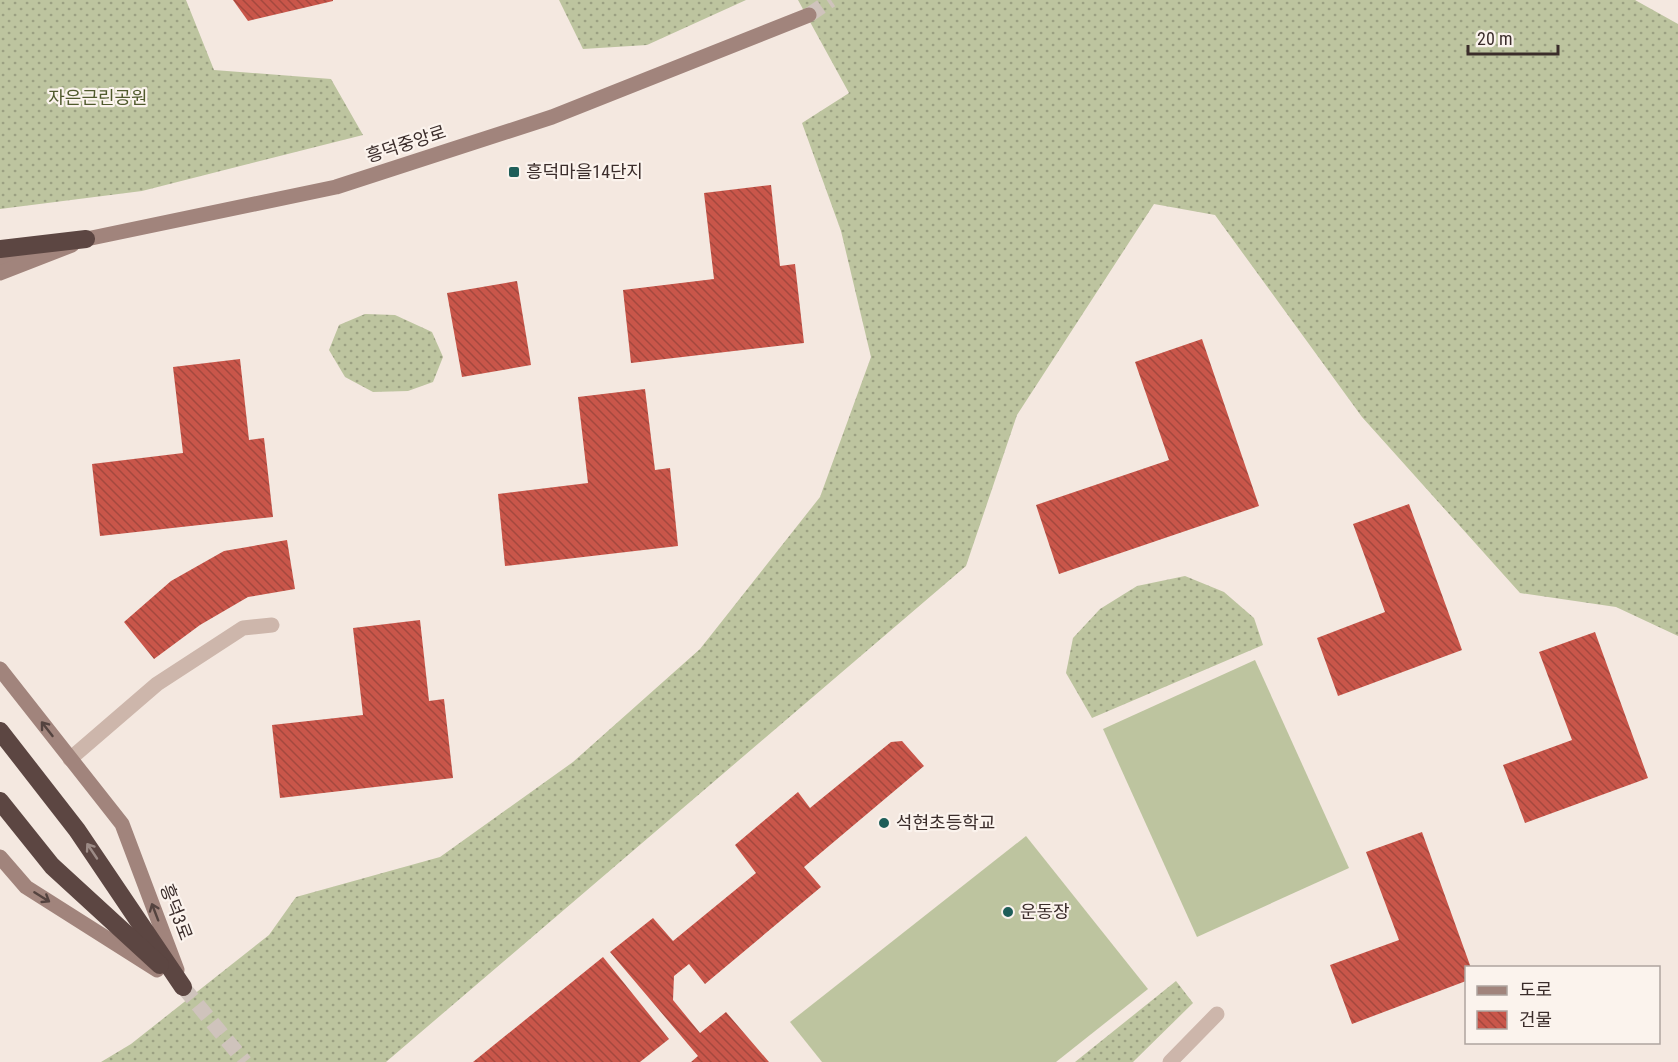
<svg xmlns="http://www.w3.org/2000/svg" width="1678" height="1062" font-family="'Roboto Condensed','Noto Sans KR',sans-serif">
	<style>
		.grass { fill: url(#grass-dots) }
		.pitch { fill: #bdc49f }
		.building { fill: url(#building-back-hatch) }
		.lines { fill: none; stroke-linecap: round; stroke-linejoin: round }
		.secondary-tunnel { stroke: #cfc3bc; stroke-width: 15; stroke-dasharray: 15 8; stroke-linecap: butt }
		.lane { stroke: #cdb6ab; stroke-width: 15 }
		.secondary { stroke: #a1847c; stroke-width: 15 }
		.highway { stroke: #5c4642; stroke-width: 18 }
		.oneway { stroke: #54433f }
		.oneway2 { stroke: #9c8b86 }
		.poi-dot { fill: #1e5e59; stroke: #fbf3ed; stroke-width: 2 }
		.labels { text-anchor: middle; stroke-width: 4.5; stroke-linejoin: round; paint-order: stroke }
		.park-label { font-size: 18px; fill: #505a2d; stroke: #fbf3ed }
		.street-label { font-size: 18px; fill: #3b2d2b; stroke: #fbf3ed }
		.poi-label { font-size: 18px; fill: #3b2d2b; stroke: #fbf3ed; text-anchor: start }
	</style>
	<defs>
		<pattern id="grass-dots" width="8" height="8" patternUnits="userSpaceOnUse" patternTransform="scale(1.5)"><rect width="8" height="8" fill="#bdc49f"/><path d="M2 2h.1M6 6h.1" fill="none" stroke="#9ba082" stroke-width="1.8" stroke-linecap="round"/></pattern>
		<pattern id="building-back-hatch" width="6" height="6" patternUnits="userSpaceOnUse" patternTransform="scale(1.5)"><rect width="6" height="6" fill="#c9564a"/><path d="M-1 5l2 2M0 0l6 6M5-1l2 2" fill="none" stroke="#a4483e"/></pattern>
	</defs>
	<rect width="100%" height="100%" fill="#f4e8e0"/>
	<g class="grass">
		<path d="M0,0H186L214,70L331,79L363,135L142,191L0,209Z"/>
		<path d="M559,0H746L647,45L583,49Z"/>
		<path d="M798,0H1635L1678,24V636L1616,607L1520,593L1362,417L1215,215L1154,204L1017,415L966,566L386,1062H101L131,1044L269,935L296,897L440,857L573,762L700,649L820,497L871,357L841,231L802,123L849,93Z"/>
		<path d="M365,314L395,315L432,332L443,357L433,382L408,391L373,392L345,377L329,350L339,325Z"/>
		<path d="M1185,576L1224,592L1254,618L1263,645L1092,718L1066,673L1073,638L1100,609L1137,586Z"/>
		<path d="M1176,981L1193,1003L1133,1062H1075Z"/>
	</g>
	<g class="pitch">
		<path d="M1255,660L1349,868L1197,937L1103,729Z"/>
		<path d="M1026,836L1148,989L1056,1062H822L790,1022Z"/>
	</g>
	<g class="building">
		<path d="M233,0H333V1L248,21Z"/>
		<path d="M771,185L780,266L795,264L804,343L631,363L623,290L714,279L704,193Z"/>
		<path d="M517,281L531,365L462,377L447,293Z"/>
		<path d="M1202,339L1259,506L1059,574L1036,505L1169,460L1135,362Z"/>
		<path d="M240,359L249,440L264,438L273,517L100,536L92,464L183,453L173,367Z"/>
		<path d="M645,389L655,470L670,468L678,546L505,566L498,494L588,483L578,397Z"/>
		<path d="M1409,504L1462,650L1338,696L1317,638L1385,612L1353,524Z"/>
		<path d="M287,540L295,589L248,597L200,625L154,659L124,622L171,581L224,551Z"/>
		<path d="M420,620L429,701L444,699L453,778L280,798L272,725L363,715L353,628Z"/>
		<path d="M1595,632L1648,778L1525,823L1503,765L1572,740L1539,652Z"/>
		<path d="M902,741L924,766L804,867L821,887L705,984L689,964L674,976L673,1000L700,1033L726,1012L769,1062H691L698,1056L610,952L653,918L673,941L756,873L735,845L798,792L810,808L891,742Z"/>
		<path d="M1422,832L1471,968H1466V981L1352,1024L1330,965L1399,940L1366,852Z"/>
		<path d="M603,957L669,1039L640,1062H473Z"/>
	</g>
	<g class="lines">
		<g class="secondary-tunnel">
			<path d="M809,15L831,0"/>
			<path d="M183,987L245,1062"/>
		</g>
		<g class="lane">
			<path d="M70,759L157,684L243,628L272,625"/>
			<path d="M1170,1062L1217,1014"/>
		</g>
		<g class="secondary">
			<path d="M77,241L336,187L552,117L809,15"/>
			<path d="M0,259L30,252"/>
			<path d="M0,273L72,245"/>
			<path d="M0,669L122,824L177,970"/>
			<path d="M0,857L26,887L157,970"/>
		</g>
		<g class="highway">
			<path d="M0,249L86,239"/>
			<path d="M0,731L77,830L183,987"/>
			<path d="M0,801L52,866L160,965"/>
		</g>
	</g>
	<defs><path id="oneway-shaft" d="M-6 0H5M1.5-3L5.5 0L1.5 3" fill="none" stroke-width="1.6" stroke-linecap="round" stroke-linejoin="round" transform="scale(1.5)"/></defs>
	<g class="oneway">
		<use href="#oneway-shaft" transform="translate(47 729) rotate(-128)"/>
		<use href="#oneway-shaft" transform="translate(42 897) rotate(32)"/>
		<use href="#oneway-shaft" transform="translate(155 912) rotate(-111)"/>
	</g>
	<use class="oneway2" href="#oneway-shaft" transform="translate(92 851) rotate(-124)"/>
	<g class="poi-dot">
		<rect x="508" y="166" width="12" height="12" rx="3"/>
		<circle cx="884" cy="823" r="6"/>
		<circle cx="1008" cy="912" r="6"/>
	</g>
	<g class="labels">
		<g class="park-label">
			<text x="98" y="104">자은근린공원</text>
		</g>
		<g class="street-label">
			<text transform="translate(406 144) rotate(-18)" y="6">흥덕중앙로</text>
			<text transform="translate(176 912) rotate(69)" y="6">흥덕3로</text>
		</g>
		<g class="poi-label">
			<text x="526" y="178">흥덕마을14단지</text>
			<text x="896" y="829">석현초등학교</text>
			<text x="1020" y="918">운동장</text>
		</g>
	</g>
	<rect x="1465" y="966" width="195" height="78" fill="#fbf3ed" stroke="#aea49f" stroke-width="1.5"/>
	<rect x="1477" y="986" width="30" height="9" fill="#a1847c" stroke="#aea49f" stroke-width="1.5"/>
	<text x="1519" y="996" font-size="18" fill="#3b2d2b">도로</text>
	<rect x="1477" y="1011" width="30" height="18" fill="url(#building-back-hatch)" stroke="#aea49f" stroke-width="1.5"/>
	<text x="1519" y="1026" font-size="18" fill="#3b2d2b">건물</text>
	<path d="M1468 45v9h90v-9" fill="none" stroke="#3b2d2b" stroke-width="3"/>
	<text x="1477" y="45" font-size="18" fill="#3b2d2b" stroke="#fbf3ed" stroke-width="4.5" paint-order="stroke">20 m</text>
</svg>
